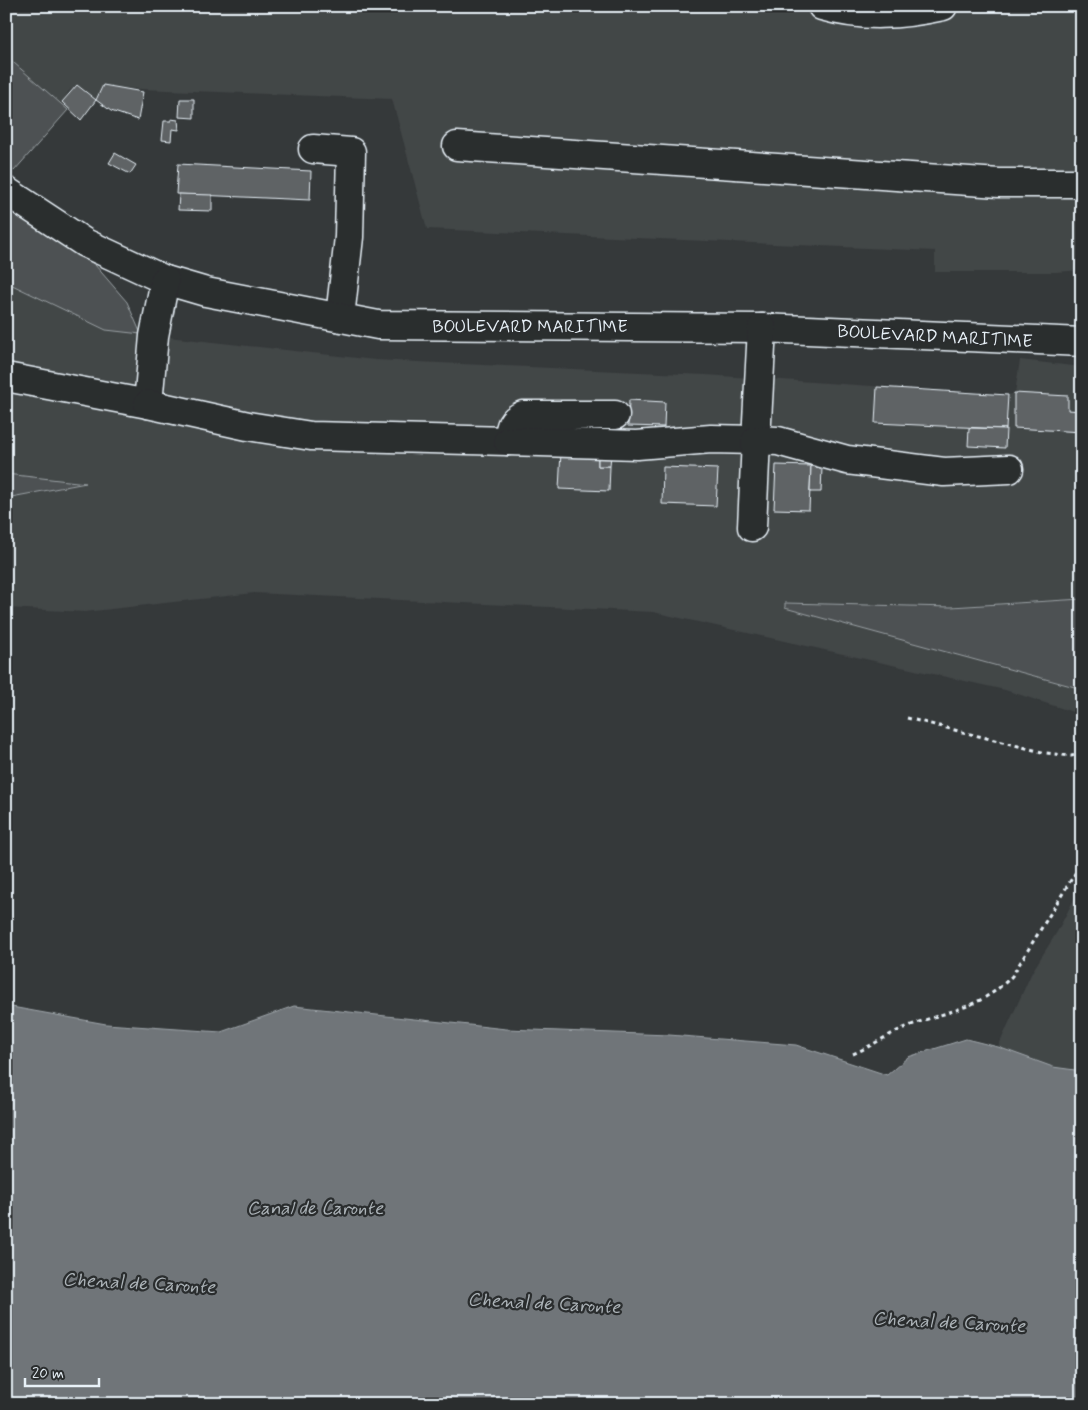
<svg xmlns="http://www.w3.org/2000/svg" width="1088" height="1410" font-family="Mynerve,sans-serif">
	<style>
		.built { fill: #424647 }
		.green { fill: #4d5152; stroke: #9aa1a5 }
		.water { fill: #707579; stroke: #a0a7ac }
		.building { fill: #5f6365; stroke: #e8f1f8 }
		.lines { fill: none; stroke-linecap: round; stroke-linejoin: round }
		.minor-casing { stroke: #e8f1f8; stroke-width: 31 }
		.path { stroke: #e8f1f8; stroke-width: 3; stroke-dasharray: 4 4; stroke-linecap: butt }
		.minor { stroke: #2a2d2e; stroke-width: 28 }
		.labels { text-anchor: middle; stroke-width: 4.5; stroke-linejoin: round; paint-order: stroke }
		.street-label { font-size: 18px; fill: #e8f1f8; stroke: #2a2d2e }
		.water-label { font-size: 19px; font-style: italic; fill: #acb3b8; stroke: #2a2d2e }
	</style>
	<rect width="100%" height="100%" fill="#35393a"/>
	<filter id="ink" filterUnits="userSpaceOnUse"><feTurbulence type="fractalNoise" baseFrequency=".02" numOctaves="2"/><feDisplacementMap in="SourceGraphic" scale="10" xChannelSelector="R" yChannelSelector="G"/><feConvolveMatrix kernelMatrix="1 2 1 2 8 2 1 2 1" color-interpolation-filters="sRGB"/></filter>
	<g filter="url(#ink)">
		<g class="built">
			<path d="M6,6H1082V270L1057,272H935V251L427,229L392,99L116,88L103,85L96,100L77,85L69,91L62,102L69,108L68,110L6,56Z"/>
			<path d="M6,282L106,330L375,360L706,375L1008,395L1015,393L1020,360L1082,367V599L951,607L785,603L786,608L1082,689V715L1005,690L653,612L254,593L85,612L6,608V498L83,484L6,474Z"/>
			<path d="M1082,884V1071L1053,1067L998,1047L1032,972L1057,932Z"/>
		</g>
		<g class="green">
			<path d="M6,56L68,110L14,171L6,166Z"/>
			<path d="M6,205L95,265L127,302L141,334L106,330L6,282Z"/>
			<path d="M6,474L86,483L6,498Z"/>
			<path d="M1082,599V689L785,608V603L951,607Z"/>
		</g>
		<path class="water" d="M6,1006L106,1024L221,1032L294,1006L506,1029L669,1035L796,1045L887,1075L908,1057L966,1039L998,1047L1053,1067L1082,1071V1404H6Z"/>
		<g class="building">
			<path d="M77,85L96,100L81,120L62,102Z"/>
			<path d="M103,85L143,92L138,120L111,111L96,100Z"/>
			<path d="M180,99H194V118L179,117Z"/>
			<path d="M171,119L178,120L179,130L172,129L171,141L162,140L164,121H171Z"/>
			<path d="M115,153L136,165L130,174L109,163Z"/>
			<path d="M178,164L311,171L310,200L176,194Z"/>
			<path d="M179,194L212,195V211L178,210Z"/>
			<path d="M877,387L1008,395L1006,429L875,423Z"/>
			<path d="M1014,393L1068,396V410L1082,411V432L1014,428Z"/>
			<path d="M629,400L665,402L664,427L628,426Z"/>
			<path d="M969,428L1006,429L1005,448L968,446Z"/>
			<path d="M561,452L598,453V466H610L609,491L559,489Z"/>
			<path d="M598,453L611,454L610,466H598Z"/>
			<path d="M776,465L811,466L809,510L774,509Z"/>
			<path d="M811,466L822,467L821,492H810Z"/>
			<path d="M663,467L718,469L716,506L662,504Z"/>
		</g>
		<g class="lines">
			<defs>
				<g id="minor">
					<path d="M822,6C863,18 901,15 943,6"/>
					<path d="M457,146L999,183H1082"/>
					<path d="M313,149L351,152L349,237L340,317"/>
					<path d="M6,191L85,243L165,280L206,292L378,325L762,328L1082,342"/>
					<path d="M6,377L148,404L154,336L165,280"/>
					<path d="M148,404L248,426L311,436L508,441C510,427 510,421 523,415H615"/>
					<path d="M508,441L637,445L711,439L756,440L762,328"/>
					<path d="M752,527L756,440L778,441L847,460L944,472L1009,469"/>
				</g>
			</defs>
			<use href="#minor" class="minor-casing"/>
			<g class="path">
				<path d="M907,718L1046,753L1071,756L1082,754"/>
				<path d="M853,1054C872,1046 890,1033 909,1026C950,1009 979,1010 1012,976L1082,862"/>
			</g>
			<use href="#minor" class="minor"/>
		</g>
	</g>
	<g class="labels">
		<g class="street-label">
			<text x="530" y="332">BOULEVARD MARITIME</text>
			<text transform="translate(935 336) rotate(3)" y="6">BOULEVARD MARITIME</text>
		</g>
		<g class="water-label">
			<text x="315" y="1214">Canal de Caronte</text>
			<text transform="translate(139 1282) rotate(3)" y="7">Chenal de Caronte</text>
			<text transform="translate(544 1302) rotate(3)" y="7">Chenal de Caronte</text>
			<text transform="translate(949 1321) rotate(3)" y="7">Chenal de Caronte</text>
		</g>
	</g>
	<rect width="1088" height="1410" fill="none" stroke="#2a2d2e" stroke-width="25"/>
	<rect x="12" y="12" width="1063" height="1385" fill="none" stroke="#e8f1f8" stroke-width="2" filter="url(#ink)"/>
	<path d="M25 1378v8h74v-8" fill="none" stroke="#e8f1f8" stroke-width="2.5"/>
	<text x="32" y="1378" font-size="15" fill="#e8f1f8" stroke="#2a2d2e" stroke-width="4" paint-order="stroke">20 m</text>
</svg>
